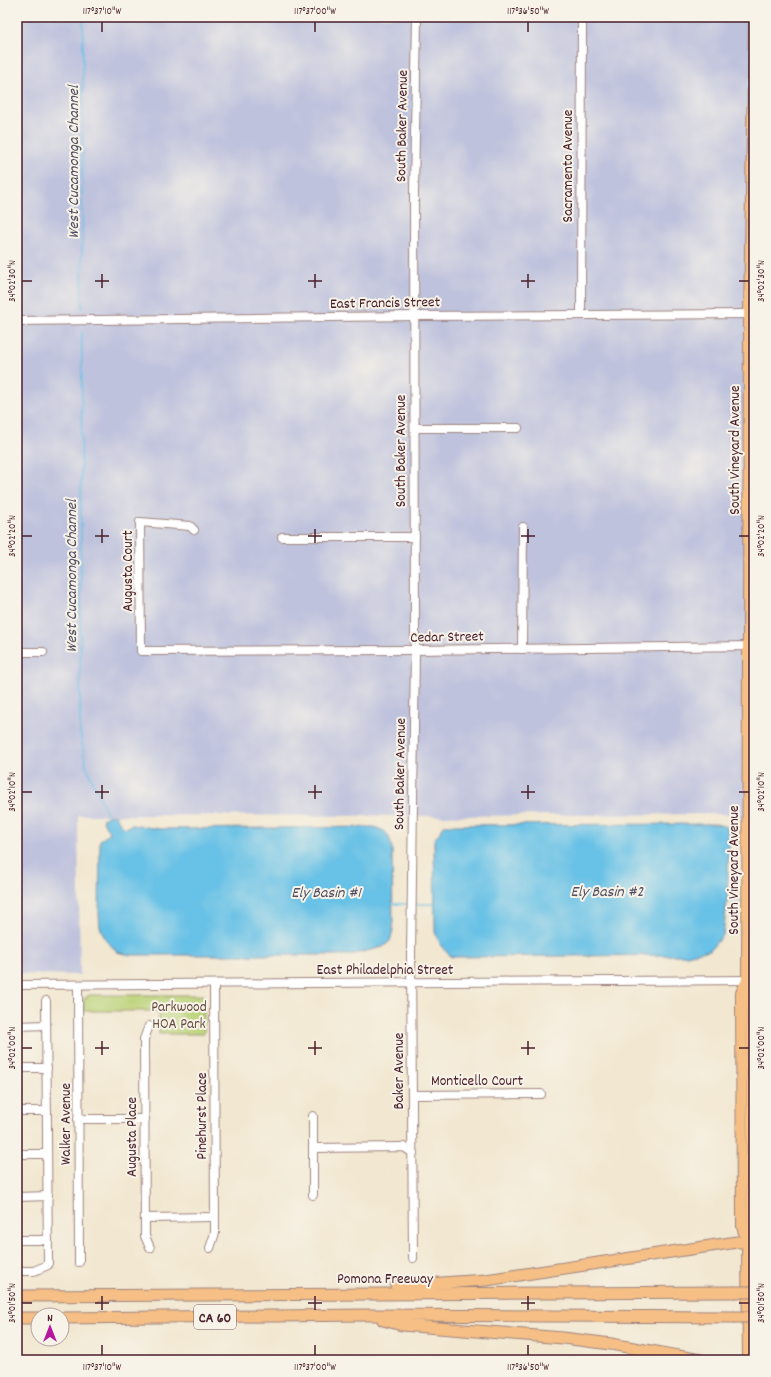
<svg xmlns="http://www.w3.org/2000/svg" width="771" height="1377" font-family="Dekko,sans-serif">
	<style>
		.industrial { fill: #bfc2dd }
		.green { fill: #bbd378; stroke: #827952 }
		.water { fill: #68c1e6; stroke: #597088 }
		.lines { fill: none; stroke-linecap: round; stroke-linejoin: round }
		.stream { stroke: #68c1e6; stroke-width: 1.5 }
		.minor-casing { stroke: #9e837e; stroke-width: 10 }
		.major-casing { stroke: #9e837e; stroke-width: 12 }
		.highway-casing { stroke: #9e837e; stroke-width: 13 }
		.minor { stroke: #fff; stroke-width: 8 }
		.major { stroke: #f5bf86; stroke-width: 10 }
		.highway { stroke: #f5bf86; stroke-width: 11 }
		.highway-bridge-casing { stroke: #9e837e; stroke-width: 13; stroke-linecap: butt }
		.highway-bridge { stroke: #f5bf86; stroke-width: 11 }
		.ticks { fill: none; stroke: #4a1f2b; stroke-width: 1.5 }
		.labels { text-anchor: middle; stroke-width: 4; stroke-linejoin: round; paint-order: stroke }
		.shield { fill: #f7f3e8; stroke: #7e5f64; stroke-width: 1 }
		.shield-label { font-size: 14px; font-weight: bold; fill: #4a1f2b }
		.street-label { font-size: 15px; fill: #4a1f2b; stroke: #f7f3e8 }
		.park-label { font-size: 15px; fill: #664c3e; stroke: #f7f3e8 }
		.water-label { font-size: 16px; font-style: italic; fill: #535063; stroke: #f7f3e8 }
		.neatline { fill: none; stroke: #4a1f2b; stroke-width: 1.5 }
		.ticks-label { font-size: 10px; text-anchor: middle; fill: #4a1f2b }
	</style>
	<rect width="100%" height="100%" fill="#f7f3e8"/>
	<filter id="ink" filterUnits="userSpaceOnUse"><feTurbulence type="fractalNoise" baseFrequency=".025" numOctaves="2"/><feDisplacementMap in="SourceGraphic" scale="8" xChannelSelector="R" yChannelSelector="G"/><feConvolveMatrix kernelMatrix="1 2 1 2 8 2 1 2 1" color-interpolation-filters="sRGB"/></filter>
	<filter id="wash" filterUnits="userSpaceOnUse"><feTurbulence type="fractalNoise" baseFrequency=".012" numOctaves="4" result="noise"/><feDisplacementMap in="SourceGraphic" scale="16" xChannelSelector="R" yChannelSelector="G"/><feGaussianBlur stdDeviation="0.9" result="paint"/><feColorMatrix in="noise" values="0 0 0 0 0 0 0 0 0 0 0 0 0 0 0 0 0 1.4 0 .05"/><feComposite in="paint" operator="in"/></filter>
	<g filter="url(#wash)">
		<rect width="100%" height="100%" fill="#f2e7d0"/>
		<path class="industrial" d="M17,17H754V824L733,814L427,816L78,815L80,975L17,974Z"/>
		<path class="green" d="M89,995H204V1034H159V1011H83L84,999Z"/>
		<g class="water">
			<path d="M114,814L124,828L132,825L160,829L374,827C387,831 389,834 392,848L393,930L390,941L383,947L350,955H130L117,952L106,940L100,927L99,914L100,840L110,834L102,819Z"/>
			<path d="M716,824L727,827L729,844L727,902L723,935L710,950L686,955L451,957L441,946L435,932L434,840L445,825Z"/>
		</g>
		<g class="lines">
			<g class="stream">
				<path d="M82,308L83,17"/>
				<path d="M82,332L80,732L86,765L108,816"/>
				<path d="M727,902L744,901"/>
				<path d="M392,904H408"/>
				<path d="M414,904H435"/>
			</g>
		</g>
	</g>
	<g filter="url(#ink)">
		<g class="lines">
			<defs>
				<g id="minor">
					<path d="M581,315L582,17"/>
					<path d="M17,321L415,316L754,314"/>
					<path d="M415,428H518"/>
					<path d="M194,530L190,526L140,522L141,651L415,650L754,646"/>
					<path d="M282,537H415"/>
					<path d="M522,649L523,527"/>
					<path d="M17,652H43"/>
					<path d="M17,985L754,980"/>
					<path d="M78,985L79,1262"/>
					<path d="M17,1026L46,1025"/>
					<path d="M149,1026L144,1039L145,1236L150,1248"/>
					<path d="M17,1068H47"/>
					<path d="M412,1095L541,1094"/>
					<path d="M17,1111H47"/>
					<path d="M313,1116V1195"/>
					<path d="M78,1119H145"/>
					<path d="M313,1148L404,1147L413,1153"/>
					<path d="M17,1154H47"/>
					<path d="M17,1197L48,1196"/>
					<path d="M145,1218L215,1217"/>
					<path d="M17,1240H48"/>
					<path d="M210,1248L215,1233L214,984"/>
					<path d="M413,1258L411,954L415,650L414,192L417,17"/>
					<path d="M17,1271H34L48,1265L46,1001"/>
				</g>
				<g id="major">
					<path d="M747,980L741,993L742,1227L747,1241L748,1360"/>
					<path d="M747,1241L752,1227L751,992L747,980L749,314L754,17"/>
				</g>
				<g id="highway">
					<path d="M396,1286L486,1280L737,1242H754"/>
					<path d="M17,1296L733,1292"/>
					<path d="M17,1318H38"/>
					<path d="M62,1318L367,1315L733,1317"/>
					<path d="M383,1320L402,1325L563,1338L611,1344L701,1360"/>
				</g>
			</defs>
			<use href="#minor" class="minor-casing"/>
			<use href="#major" class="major-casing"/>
			<use href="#highway" class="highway-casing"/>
			<use href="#minor" class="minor"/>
			<use href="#major" class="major"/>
			<use href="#highway" class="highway"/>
			<defs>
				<g id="highway-bridge">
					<path d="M733,1292H754"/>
					<path d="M733,1317H754"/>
				</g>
			</defs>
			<use href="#highway-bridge" class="highway-bridge-casing"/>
			<use href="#highway-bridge" class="highway-bridge"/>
		</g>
	</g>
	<path class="ticks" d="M102,22V32M315,22V32M528,22V32M102,274V288M315,274V288M528,274V288M22,281H32M95,281H109M308,281H322M521,281H535M739,281H749M102,529V543M315,529V543M528,529V543M22,536H32M95,536H109M308,536H322M521,536H535M739,536H749M102,785V799M315,785V799M528,785V799M22,792H32M95,792H109M308,792H322M521,792H535M739,792H749M102,1041V1055M315,1041V1055M528,1041V1055M22,1048H32M95,1048H109M308,1048H322M521,1048H535M739,1048H749M102,1296V1310M315,1296V1310M528,1296V1310M22,1303H32M95,1303H109M308,1303H322M521,1303H535M739,1303H749M102,1345V1355M315,1345V1355M528,1345V1355"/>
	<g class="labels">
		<rect class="shield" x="194" y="1305" width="42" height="24" rx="3"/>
		<g class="shield-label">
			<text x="215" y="1322">CA 60</text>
		</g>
		<g class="street-label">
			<text transform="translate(401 126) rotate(-89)" y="5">South Baker Avenue</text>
			<text transform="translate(567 166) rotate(-90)" y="5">Sacramento Avenue</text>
			<text transform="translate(385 302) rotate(-1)" y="5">East Francis Street</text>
			<text transform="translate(734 450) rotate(-90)" y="5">South Vineyard Avenue</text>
			<text transform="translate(400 451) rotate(-90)" y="5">South Baker Avenue</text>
			<text transform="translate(127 571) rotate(-90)" y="5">Augusta Court</text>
			<text transform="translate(447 636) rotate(-1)" y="5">Cedar Street</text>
			<text transform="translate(399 774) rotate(-89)" y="5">South Baker Avenue</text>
			<text transform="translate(733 870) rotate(-90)" y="5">South Vineyard Avenue</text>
			<text x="385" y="974">East Philadelphia Street</text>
			<text transform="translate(398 1071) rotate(-90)" y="5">Baker Avenue</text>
			<text x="477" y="1085">Monticello Court</text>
			<text transform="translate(201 1116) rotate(-90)" y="5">Pinehurst Place</text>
			<text transform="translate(65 1124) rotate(-90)" y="5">Walker Avenue</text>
			<text transform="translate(131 1137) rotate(-90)" y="5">Augusta Place</text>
			<text x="385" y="1283">Pomona Freeway</text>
		</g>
		<g class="park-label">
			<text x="179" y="1011">Parkwood<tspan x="179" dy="17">HOA Park</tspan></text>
		</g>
		<g class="water-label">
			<text transform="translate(72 162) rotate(-90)" y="6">West Cucamonga Channel</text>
			<text transform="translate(70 576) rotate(-90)" y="6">West Cucamonga Channel</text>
			<text x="607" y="896">Ely Basin #2</text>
			<text x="326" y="897">Ely Basin #1</text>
		</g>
	</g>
	<rect width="771" height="1377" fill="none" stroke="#f7f3e8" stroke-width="44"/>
	<g transform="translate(50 1327)"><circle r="19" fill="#f7f3e8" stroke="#b29e9c"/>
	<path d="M0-3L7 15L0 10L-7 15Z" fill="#b5179e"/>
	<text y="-6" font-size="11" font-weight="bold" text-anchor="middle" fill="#4a1f2b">N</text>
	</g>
	<rect x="22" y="22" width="727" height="1333" class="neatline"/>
	<g class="ticks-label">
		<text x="102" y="14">117°37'10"W</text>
		<text x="315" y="14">117°37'00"W</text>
		<text x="528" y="14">117°36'50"W</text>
		<text transform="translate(11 281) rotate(-90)" y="4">34°02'30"N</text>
		<text transform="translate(760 281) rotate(-90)" y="4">34°02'30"N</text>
		<text transform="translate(11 536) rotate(-90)" y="4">34°02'20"N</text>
		<text transform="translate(760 536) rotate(-90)" y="4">34°02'20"N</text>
		<text transform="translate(11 792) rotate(-90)" y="4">34°02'10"N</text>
		<text transform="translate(760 792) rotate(-90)" y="4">34°02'10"N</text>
		<text transform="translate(11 1048) rotate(-90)" y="4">34°02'00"N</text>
		<text transform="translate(760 1048) rotate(-90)" y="4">34°02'00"N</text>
		<text transform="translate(11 1303) rotate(-90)" y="4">34°01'50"N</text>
		<text transform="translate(760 1303) rotate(-90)" y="4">34°01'50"N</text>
		<text x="102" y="1370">117°37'10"W</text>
		<text x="315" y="1370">117°37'00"W</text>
		<text x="528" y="1370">117°36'50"W</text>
	</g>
</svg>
